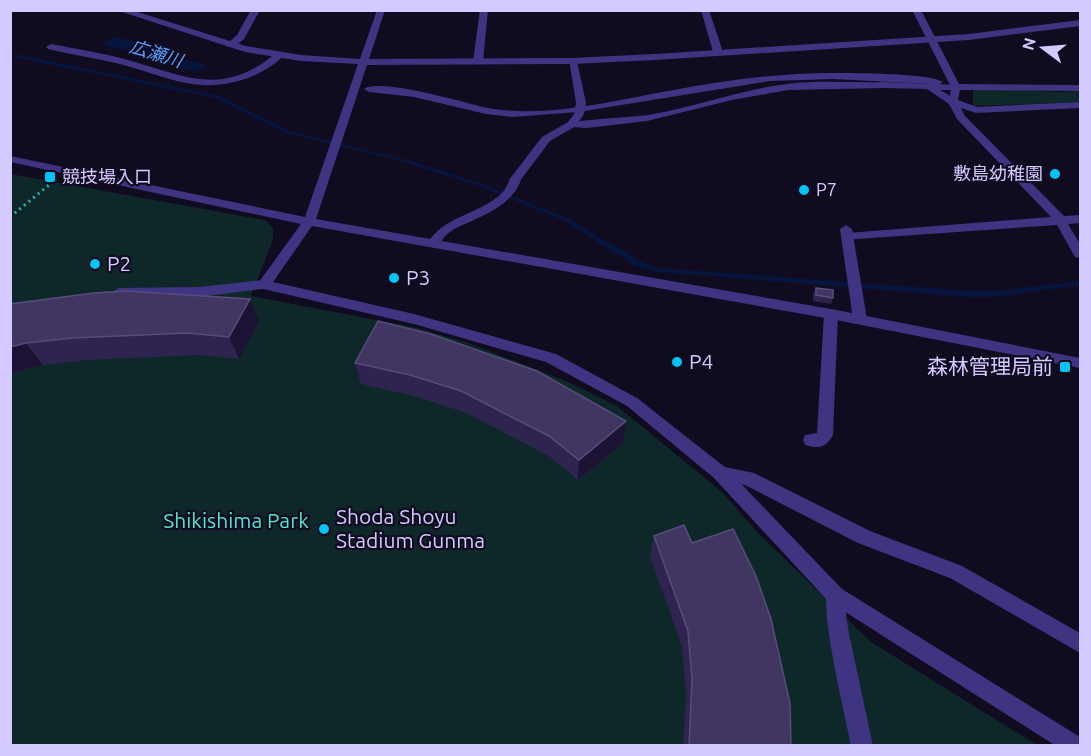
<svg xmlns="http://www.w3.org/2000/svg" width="1091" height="756" font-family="Ubuntu,'Noto Sans JP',sans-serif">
  <rect width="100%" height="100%" fill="#110b20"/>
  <g fill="#0e282a">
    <polygon points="973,88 1060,92 1080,91 1080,102 973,106"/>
    <polygon points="10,174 265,220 273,228 273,240 251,296 417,328 471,344 568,382 617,406 722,492 759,534 871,642 1037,745 11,745"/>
  </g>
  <polygon fill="#06153e" points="114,37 161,47 184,59 206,65 197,72 177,68 139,52 101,45"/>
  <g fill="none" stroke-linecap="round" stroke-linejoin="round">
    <polygon fill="#06153e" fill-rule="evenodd" points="15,54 219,96 290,131 408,160 483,184 569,219 640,261 658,268 969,291 994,291 1080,281 1080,285 994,297 969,297 657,272 634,265 565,221 479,186 404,162 286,133 215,98 13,57 12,56"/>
    <polyline stroke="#27b0b6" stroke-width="3" stroke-dasharray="2 4" stroke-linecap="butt" points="10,217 49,185"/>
    <g fill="#3e3481" fill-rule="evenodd">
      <path d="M51 44C77 49 103 53 128 60 185 76 223 98 276 53L284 55C274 66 259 74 245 79 196 95 166 76 120 64 96 58 72 55 48 49L46 47Z"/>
      <path d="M883 82 960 85 961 87 956 90H940L957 100 965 116 1064 216 1080 215V223L1068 224 1080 244V258L1075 257 1057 225 843 240 841 237 847 233 1051 217 957 119 949 104 927 89 883 88 788 90 732 100 647 121 587 128 572 127 567 124C572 120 634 117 648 115 695 107 739 90 787 84 818 80 851 83 883 82Z"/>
      <path d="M515 177 521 180C511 208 478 217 454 229L446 235 437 247H429L427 244C443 216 478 215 501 194 506 189 508 183 511 178Z"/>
      <polygon points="264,280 269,282 271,285 269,288 199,297 118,298 111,293 118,288 199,287"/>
      <path d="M831 309 838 314 833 435C826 448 818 449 805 445L803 440 805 435 817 433 824 314Z"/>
      <polygon points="720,466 754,473 870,531 962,566 1080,633 1080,653 950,578 858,543 745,485 714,478 712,473 714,468"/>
      <path d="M835 586 842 589 849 634 873 746H851C846 717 819 610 828 589Z"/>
    </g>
    <path fill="#3e3481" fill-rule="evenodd" d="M833 73C853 73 930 73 943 82L935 87 930 84 833 79 770 81 578 112 513 117 486 114 414 97 369 92 364 89C379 78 459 101 479 106 539 121 615 100 674 90 727 80 779 73 833 73Z"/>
    <g fill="#3e3481" fill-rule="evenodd">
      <polygon points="251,10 260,10 244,39 234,47 228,47 226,45 237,35"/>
      <polygon points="480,10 488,10 483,61 478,64 473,61"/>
      <polygon points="701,10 709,10 723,52 721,54 713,52"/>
      <polygon points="912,10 921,10 959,84 1080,85 1080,91 960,90 958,100 977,107 1080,102 1080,108 976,113 949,104 951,87"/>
      <polygon points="569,59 577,61 586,103 584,114 576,126 550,141 519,182 511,182 509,180 542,137 568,122 574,114 576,103"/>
      <polygon points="846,225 852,229 867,319 860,324 853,319 840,229"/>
    </g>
    <polygon fill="#3e3481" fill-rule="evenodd" points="116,10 131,10 246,46 301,55 360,59 377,10 385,10 369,59 572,58 655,54 969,34 1080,20 1080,26 969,40 655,60 572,64 367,65 316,219 831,309 1080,358 1080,368 831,319 312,226 273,282 414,314 556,354 637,398 726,468 842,589 1080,737 1080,746 1056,746 828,601 714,478 627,406 546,362 414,324 259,288 257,285 259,282 301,224 10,162 10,156 305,217 358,64 301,61 245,52"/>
  </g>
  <g fill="#2f234f">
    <polygon points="836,10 853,10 853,12 837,12"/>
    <polygon points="816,288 833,298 831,304 813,301 813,294"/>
    <polygon points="10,304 259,321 239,359 200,355 87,360 43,365 10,373"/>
    <polygon points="355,363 626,421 623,443 578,480 549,456 464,412 414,396 361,384"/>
    <polygon points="654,536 791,746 683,746 686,695 682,647 650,556"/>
  </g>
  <g fill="#1c1234">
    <polygon points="250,299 259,321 239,359 229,337"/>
    <polygon points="26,343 43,365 10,373 10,347"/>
    <polygon points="626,421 623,443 578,480 579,460"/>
  </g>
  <g fill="#413562" stroke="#584c7b" stroke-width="1.5">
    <polygon points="816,288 833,290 833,298 816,295"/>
    <polygon points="126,291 250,299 229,337 188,333 72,338 26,343 10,347 10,304 94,293"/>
    <polygon points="378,321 431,334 537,371 626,421 579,460 549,436 461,391 410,375 355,363"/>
    <polygon points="684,525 692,543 733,529 756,576 771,619 790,703 791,746 689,746 692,679 688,631 654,536"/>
  </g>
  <g fill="#00c4f5" stroke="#110b20" stroke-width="2">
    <circle cx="1055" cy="174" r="6"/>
    <rect x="44" y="171" width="12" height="12" rx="3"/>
    <circle cx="804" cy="190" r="6"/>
    <circle cx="95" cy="264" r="6"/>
    <circle cx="394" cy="278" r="6"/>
    <circle cx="677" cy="362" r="6"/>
    <rect x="1059" y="361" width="12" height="12" rx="3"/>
    <circle cx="324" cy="529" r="6"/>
  </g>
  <g text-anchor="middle" stroke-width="4.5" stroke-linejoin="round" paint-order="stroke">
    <g font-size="18" font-style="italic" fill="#58a1ff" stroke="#110b20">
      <text transform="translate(156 54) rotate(17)" y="6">広瀬川</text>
    </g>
    <g font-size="18" fill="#d5caff" stroke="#110b20" text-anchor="start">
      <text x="1043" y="180" text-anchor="end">敷島幼稚園</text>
      <text x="62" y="183">競技場入口</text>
      <text x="816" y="196">P7</text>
    </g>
    <g font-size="21" fill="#d5caff" stroke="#110b20" text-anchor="start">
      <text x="107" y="271">P2</text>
      <text x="406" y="285">P3</text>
      <text x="689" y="369">P4</text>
      <text x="1053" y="374" text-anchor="end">森林管理局前</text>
      <text x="336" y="524">Shoda Shoyu<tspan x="336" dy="24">Stadium Gunma</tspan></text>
    </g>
    <g font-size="21" fill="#50e5ce" stroke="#110b20">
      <text x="236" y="528">Shikishima Park</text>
    </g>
  </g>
  <rect width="1091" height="756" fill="none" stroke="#d5caff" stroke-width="24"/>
  <g transform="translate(1043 48) rotate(286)" stroke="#110b20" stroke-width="4.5" paint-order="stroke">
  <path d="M0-4.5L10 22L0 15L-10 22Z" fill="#d5caff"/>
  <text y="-9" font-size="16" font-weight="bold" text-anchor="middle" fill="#d5caff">N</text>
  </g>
</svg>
